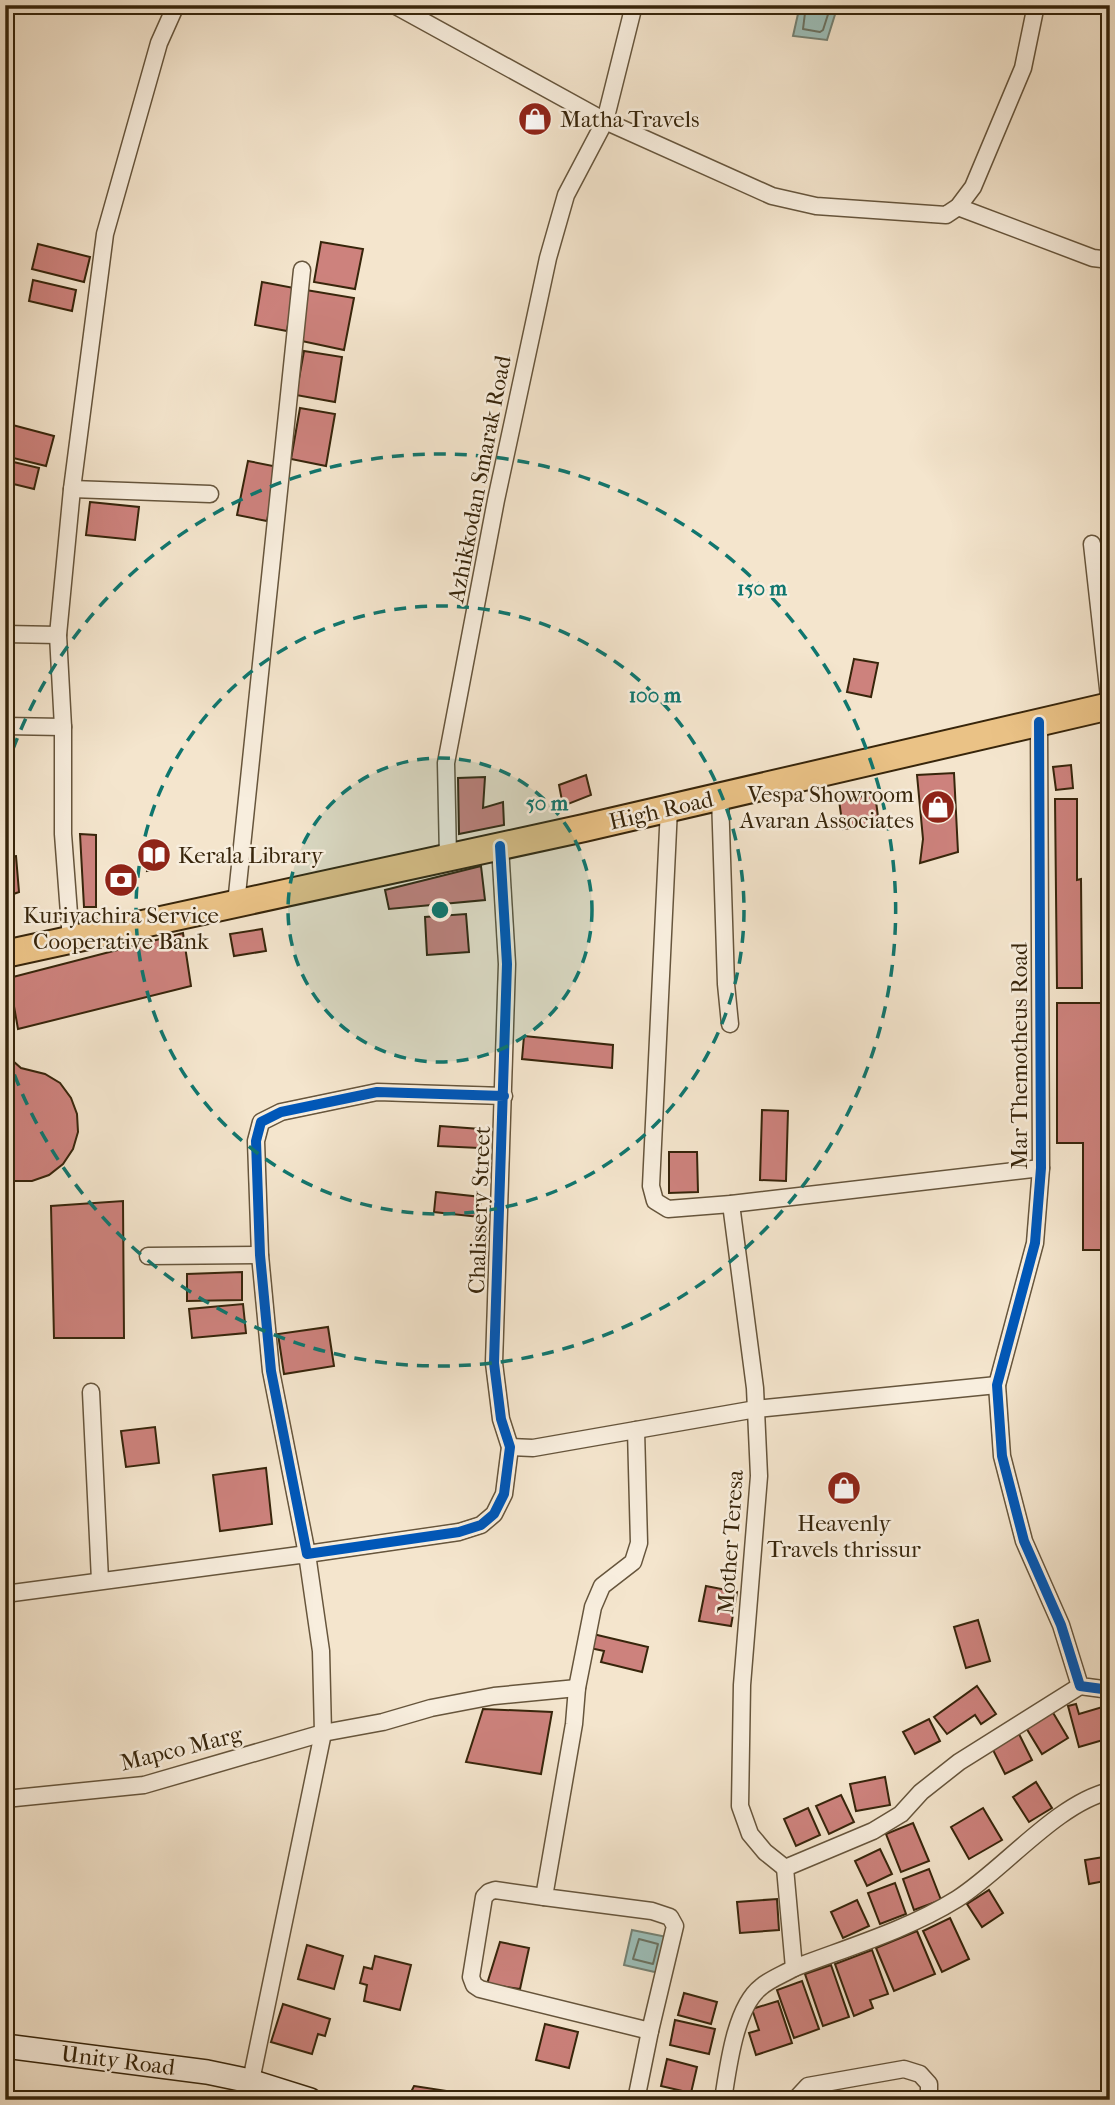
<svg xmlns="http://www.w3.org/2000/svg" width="1115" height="2105" font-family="'IM FELL French Canon',serif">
  <rect width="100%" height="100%" fill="#f4e5cd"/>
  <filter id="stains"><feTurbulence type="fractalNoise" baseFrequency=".00286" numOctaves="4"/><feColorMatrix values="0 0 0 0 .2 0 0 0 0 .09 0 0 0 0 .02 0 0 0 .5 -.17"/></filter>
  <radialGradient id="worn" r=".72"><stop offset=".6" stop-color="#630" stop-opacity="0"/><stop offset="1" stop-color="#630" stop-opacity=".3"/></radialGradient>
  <g fill="#9cbfba" stroke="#748174" stroke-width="2">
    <polygon points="800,5 838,5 827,40 793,36"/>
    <polygon points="632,1930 667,1937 659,1973 624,1965"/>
  </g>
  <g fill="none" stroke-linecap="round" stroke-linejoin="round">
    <g stroke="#6a7262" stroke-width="2">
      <polyline points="806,5 803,29 820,32 823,30 831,5"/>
      <polygon points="639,1939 658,1944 653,1964 633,1959"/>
    </g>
  </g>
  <g fill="#cd827d" stroke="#37250b" stroke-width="2">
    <polygon points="528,108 546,113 541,126 525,124"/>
    <polygon points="321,242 363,249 355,289 314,282"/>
    <polygon points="38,244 90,257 84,282 32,269"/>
    <polygon points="33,280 76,290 72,311 29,301"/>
    <polygon points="262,282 294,288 287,331 255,325"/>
    <polygon points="306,290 354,298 344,350 297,340"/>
    <polygon points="304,351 342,357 335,402 296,395"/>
    <polygon points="300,408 335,414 326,466 291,459"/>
    <polygon points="5,423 54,436 46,466 5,456"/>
    <polygon points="5,460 39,468 34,489 5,482"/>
    <polygon points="248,461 278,467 267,521 237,515"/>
    <polygon points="90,502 139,507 135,540 86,535"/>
    <polygon points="854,659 878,663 871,697 847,692"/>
    <polygon points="1071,765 1073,788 1056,790 1053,767"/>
    <polygon points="954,773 958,852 920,863 923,839 917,775"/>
    <polygon points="586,775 591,795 563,806 559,785"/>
    <polygon points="485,777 483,808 503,802 504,825 459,834 458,778"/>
    <polygon points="875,794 879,824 843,829 839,800"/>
    <polygon points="1055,799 1077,799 1077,880 1081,879 1082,988 1057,988"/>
    <polygon points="80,834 96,835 96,907 84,907"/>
    <polygon points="150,841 160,841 158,868 147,871"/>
    <rect x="1102" y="850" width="8" height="108"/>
    <polygon points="16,856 19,892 8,896 5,857"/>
    <polygon points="481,866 485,900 389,909 385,890"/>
    <polygon points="466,914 469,952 427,955 425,917"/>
    <polygon points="262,929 266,951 234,956 230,934"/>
    <polygon points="183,933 191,986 18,1029 9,978"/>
    <polygon points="1057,1003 1110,1003 1110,1250 1083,1250 1083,1143 1057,1143"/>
    <polygon points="524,1036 613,1045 612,1068 522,1059"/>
    <polygon points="5,1054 21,1068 45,1074 60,1083 71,1098 77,1114 78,1132 73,1149 63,1164 49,1175 32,1181 14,1181 5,1178"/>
    <polygon points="762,1110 788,1111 786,1181 760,1180"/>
    <polygon points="440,1126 480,1129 479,1148 438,1146"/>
    <polygon points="669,1152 697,1152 698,1192 669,1193"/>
    <polygon points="436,1192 481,1197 479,1217 434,1212"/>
    <polygon points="123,1201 124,1338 54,1338 51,1206"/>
    <polygon points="242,1272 242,1300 187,1301 187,1274"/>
    <polygon points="243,1304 246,1333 192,1338 189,1309"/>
    <polygon points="328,1327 334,1366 284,1374 278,1334"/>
    <polygon points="155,1427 159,1463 126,1467 121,1431"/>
    <polygon points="266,1468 272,1524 220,1531 213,1475"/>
    <polygon points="706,1586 737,1592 731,1626 699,1621"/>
    <polygon points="978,1620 990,1661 966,1668 954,1627"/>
    <polygon points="593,1634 648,1647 642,1672 601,1662 604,1651 590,1648"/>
    <polygon points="5,1648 9,1703 5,1703"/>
    <polygon points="977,1686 996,1714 981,1724 975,1715 947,1734 934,1717"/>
    <polygon points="1076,1704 1079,1714 1109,1705 1110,1738 1079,1747 1068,1706"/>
    <polygon points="483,1709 552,1712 541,1774 466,1762"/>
    <polygon points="1052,1711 1068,1738 1042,1754 1025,1726"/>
    <polygon points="929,1719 940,1741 915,1754 903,1732"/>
    <polygon points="1019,1734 1032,1760 1005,1774 992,1748"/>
    <polygon points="885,1777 890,1805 856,1811 850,1784"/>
    <polygon points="1036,1782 1052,1808 1029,1822 1013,1797"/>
    <polygon points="841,1795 854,1822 829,1834 816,1806"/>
    <polygon points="808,1808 820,1835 796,1846 784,1819"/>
    <polygon points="983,1808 1002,1840 969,1859 951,1827"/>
    <polygon points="913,1823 929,1861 901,1872 886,1834"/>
    <polygon points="880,1849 892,1874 867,1886 855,1861"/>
    <polygon points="1110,1856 1110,1880 1089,1884 1085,1860"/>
    <polygon points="929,1869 941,1900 914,1910 903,1879"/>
    <polygon points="895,1883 906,1914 880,1924 868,1893"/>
    <polygon points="989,1890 1003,1913 982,1927 967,1904"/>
    <polygon points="777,1899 779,1930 740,1933 737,1902"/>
    <polygon points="857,1900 869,1926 843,1938 831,1912"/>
    <polygon points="950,1918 969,1959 942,1972 923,1931"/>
    <polygon points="917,1931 935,1974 894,1991 876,1948"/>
    <polygon points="500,1942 529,1948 520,1989 487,1984"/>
    <polygon points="307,1945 343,1956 334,1989 298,1979"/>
    <polygon points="872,1950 888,1994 870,2000 873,2008 854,2016 835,1964"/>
    <polygon points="375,1956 411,1965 400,2010 364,2001 367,1985 360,1983 364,1967 372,1969"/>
    <polygon points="831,1965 849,2017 823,2026 805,1974"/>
    <polygon points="802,1981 819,2029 794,2038 777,1990"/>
    <polygon points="684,1993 717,2002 711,2024 678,2015"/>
    <polygon points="778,2001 792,2043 756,2055 749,2033 759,2030 752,2009"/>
    <polygon points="283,2004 330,2019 325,2036 318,2034 312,2054 271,2042"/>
    <polygon points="675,2020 715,2029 709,2054 670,2045"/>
    <polygon points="545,2024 578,2032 569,2068 536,2060"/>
    <polygon points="667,2059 697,2067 691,2093 661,2086"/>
    <polygon points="414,2086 447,2091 445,2100 407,2100"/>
  </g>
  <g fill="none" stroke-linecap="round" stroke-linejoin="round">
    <g stroke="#66553c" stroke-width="19">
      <g id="street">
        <polyline points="394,5 605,121 772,196 816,206 946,215 958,207 973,187 1023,68 1036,5"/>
        <polyline points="958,207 1093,258 1110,260"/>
        <polyline points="72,489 210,494"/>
        <polyline points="1092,544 1110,706"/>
        <polyline points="5,634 58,635"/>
        <polyline points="1039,722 1041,1168 1035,1243 997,1385 1002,1456 1024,1541 1061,1625 1080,1686 1110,1690"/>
        <polyline points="5,726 63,727"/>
        <polyline points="720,796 726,984 730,1024"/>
        <polyline points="669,808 651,1186 655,1201 668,1209 731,1204 1041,1168"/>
        <polyline points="500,846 507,964 494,1363 501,1419 510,1447 504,1494 494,1514 481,1525 459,1532 307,1554 271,1371 260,1255 256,1141 261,1122 281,1112 377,1092 504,1096"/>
        <polyline points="448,857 446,763 496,500 548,258 566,195 605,121 634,5"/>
        <polyline points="236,904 302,270"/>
        <polyline points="71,940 63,834 63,727 58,635 72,489 105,234 159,43 176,5"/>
        <polyline points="731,1204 755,1388 759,1476 742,1685 740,1806 750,1834 765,1852 785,1868"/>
        <polyline points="148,1256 260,1255"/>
        <polyline points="91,1392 100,1580"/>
        <polyline points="636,1430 639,1543 633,1562 602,1586 593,1607 577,1688 574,1724 544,1897 652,1911 670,1917 675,1926 650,2031 636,2100"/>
        <polyline points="510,1447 533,1448 756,1409 997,1385"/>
        <polyline points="5,1594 307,1554 321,1651 323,1733 247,2100"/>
        <path d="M1080 1686 959 1762 921 1792 901 1814 873 1831 785 1868 794 1968C849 1947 907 1930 957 1899 1003 1870 1057 1803 1110 1791"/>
        <polyline points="5,1799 144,1785 323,1733 383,1722 431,1708 494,1696 577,1688"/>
        <polyline points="544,1897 495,1890 489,1892 484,1897 471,1977 474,1985 480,1989 650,2031"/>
        <path d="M723 2100C728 2068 735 2007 761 1987 770 1979 784 1974 794 1968"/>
        <polyline points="795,2100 808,2086 904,2069 920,2074 929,2084 929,2100"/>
      </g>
    </g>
    <g stroke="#37250b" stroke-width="26">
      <polyline id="secondary" points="5,2046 207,2072 250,2081 310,2100"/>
    </g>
    <g stroke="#37250b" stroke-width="30">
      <polyline id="primary" points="5,954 584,828 1110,706"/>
    </g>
    <use href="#street" stroke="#f8eede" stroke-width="16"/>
    <use href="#secondary" stroke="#f8eede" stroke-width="23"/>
    <use href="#primary" stroke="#eac286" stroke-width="26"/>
    <g stroke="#f8eede" stroke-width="15">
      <g id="cycleway">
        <polyline points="1039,722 1041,1168 1035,1243 997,1385 1002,1456 1024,1541 1061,1625 1080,1686 1110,1690"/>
        <polyline points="500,846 507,964 494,1363 501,1419 510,1447 504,1494 494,1514 481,1525 459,1532 307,1554 271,1371 260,1255 256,1141 261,1122 281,1112 377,1092 504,1096"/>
      </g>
    </g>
    <use href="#cycleway" stroke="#0057b8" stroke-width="10"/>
  </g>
  <circle cx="440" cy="910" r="152" fill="#0f766e" fill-opacity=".12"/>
  <g fill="none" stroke="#0f766e" stroke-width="3.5" stroke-dasharray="12 9">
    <circle cx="440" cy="910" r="152"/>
    <circle cx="440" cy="910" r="304"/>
    <path d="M6 769A456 456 0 1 1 6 1051"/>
  </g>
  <defs>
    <g id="shop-disc" transform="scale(1.75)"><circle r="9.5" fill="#8f2418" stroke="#f8eede"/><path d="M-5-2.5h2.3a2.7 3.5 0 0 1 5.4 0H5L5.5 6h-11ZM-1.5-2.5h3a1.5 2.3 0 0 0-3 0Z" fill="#fff"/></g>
    <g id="library-disc" transform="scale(1.75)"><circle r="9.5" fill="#8f2418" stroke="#f8eede"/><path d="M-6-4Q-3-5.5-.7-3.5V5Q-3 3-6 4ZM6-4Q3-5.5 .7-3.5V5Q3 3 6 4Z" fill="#fff"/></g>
    <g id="bank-disc" transform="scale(1.75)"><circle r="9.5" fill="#8f2418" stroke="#f8eede"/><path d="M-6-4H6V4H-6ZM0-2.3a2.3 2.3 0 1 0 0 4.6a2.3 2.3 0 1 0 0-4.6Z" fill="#fff"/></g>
  </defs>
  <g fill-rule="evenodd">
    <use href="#shop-disc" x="535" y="119"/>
    <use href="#shop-disc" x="938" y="807"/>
    <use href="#library-disc" x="154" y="855"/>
    <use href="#bank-disc" x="121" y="880"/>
    <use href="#shop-disc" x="844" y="1488"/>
  </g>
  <g text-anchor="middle" stroke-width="5" stroke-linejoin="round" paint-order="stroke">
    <g font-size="23" fill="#37250b" stroke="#f8eede" text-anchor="start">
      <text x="560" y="127">Matha Travels</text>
      <text x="914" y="802" text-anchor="end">Vespa Showroom<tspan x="914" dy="26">Avaran Associates</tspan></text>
      <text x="178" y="863">Kerala Library</text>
      <text x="121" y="923" text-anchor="middle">Kuriyachira Service<tspan x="121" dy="26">Cooperative Bank</tspan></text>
      <text x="844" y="1531" text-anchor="middle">Heavenly<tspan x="844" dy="26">Travels thrissur</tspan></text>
    </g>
    <g font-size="23" fill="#37250b" stroke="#f8eede">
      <text transform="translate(479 479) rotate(-79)" y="8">Azhikkodan Smarak Road</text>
      <text transform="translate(661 810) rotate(-13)" y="8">High Road</text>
      <text transform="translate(1019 1056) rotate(-90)" y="8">Mar Themotheus Road</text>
      <text transform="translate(479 1210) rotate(-88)" y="8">Chalissery Street</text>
      <text transform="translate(730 1542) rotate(-86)" y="8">Mother Teresa</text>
      <text transform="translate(181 1748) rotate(-14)" y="8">Mapco Marg</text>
      <text transform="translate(118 2060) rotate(7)" y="8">Unity Road</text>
    </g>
  </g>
  <circle cx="440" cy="910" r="10" fill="#0f766e" stroke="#f8eede" stroke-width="3.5"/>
  <g font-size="21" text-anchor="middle" font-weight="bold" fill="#0f766e" stroke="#f8eede" stroke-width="5" stroke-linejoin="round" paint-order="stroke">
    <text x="762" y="595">150 m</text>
    <text x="655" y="702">100 m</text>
    <text x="547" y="810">50 m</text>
  </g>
  <rect width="1115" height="2105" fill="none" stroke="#f4e5cd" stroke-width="28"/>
  <rect x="7" y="7" width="1101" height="2091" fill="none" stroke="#37250b" stroke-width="3.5"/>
  <rect x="14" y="14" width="1087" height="2077" fill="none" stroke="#37250b" stroke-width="2"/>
  <rect width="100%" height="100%" filter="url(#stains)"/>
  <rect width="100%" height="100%" fill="url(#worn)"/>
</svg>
